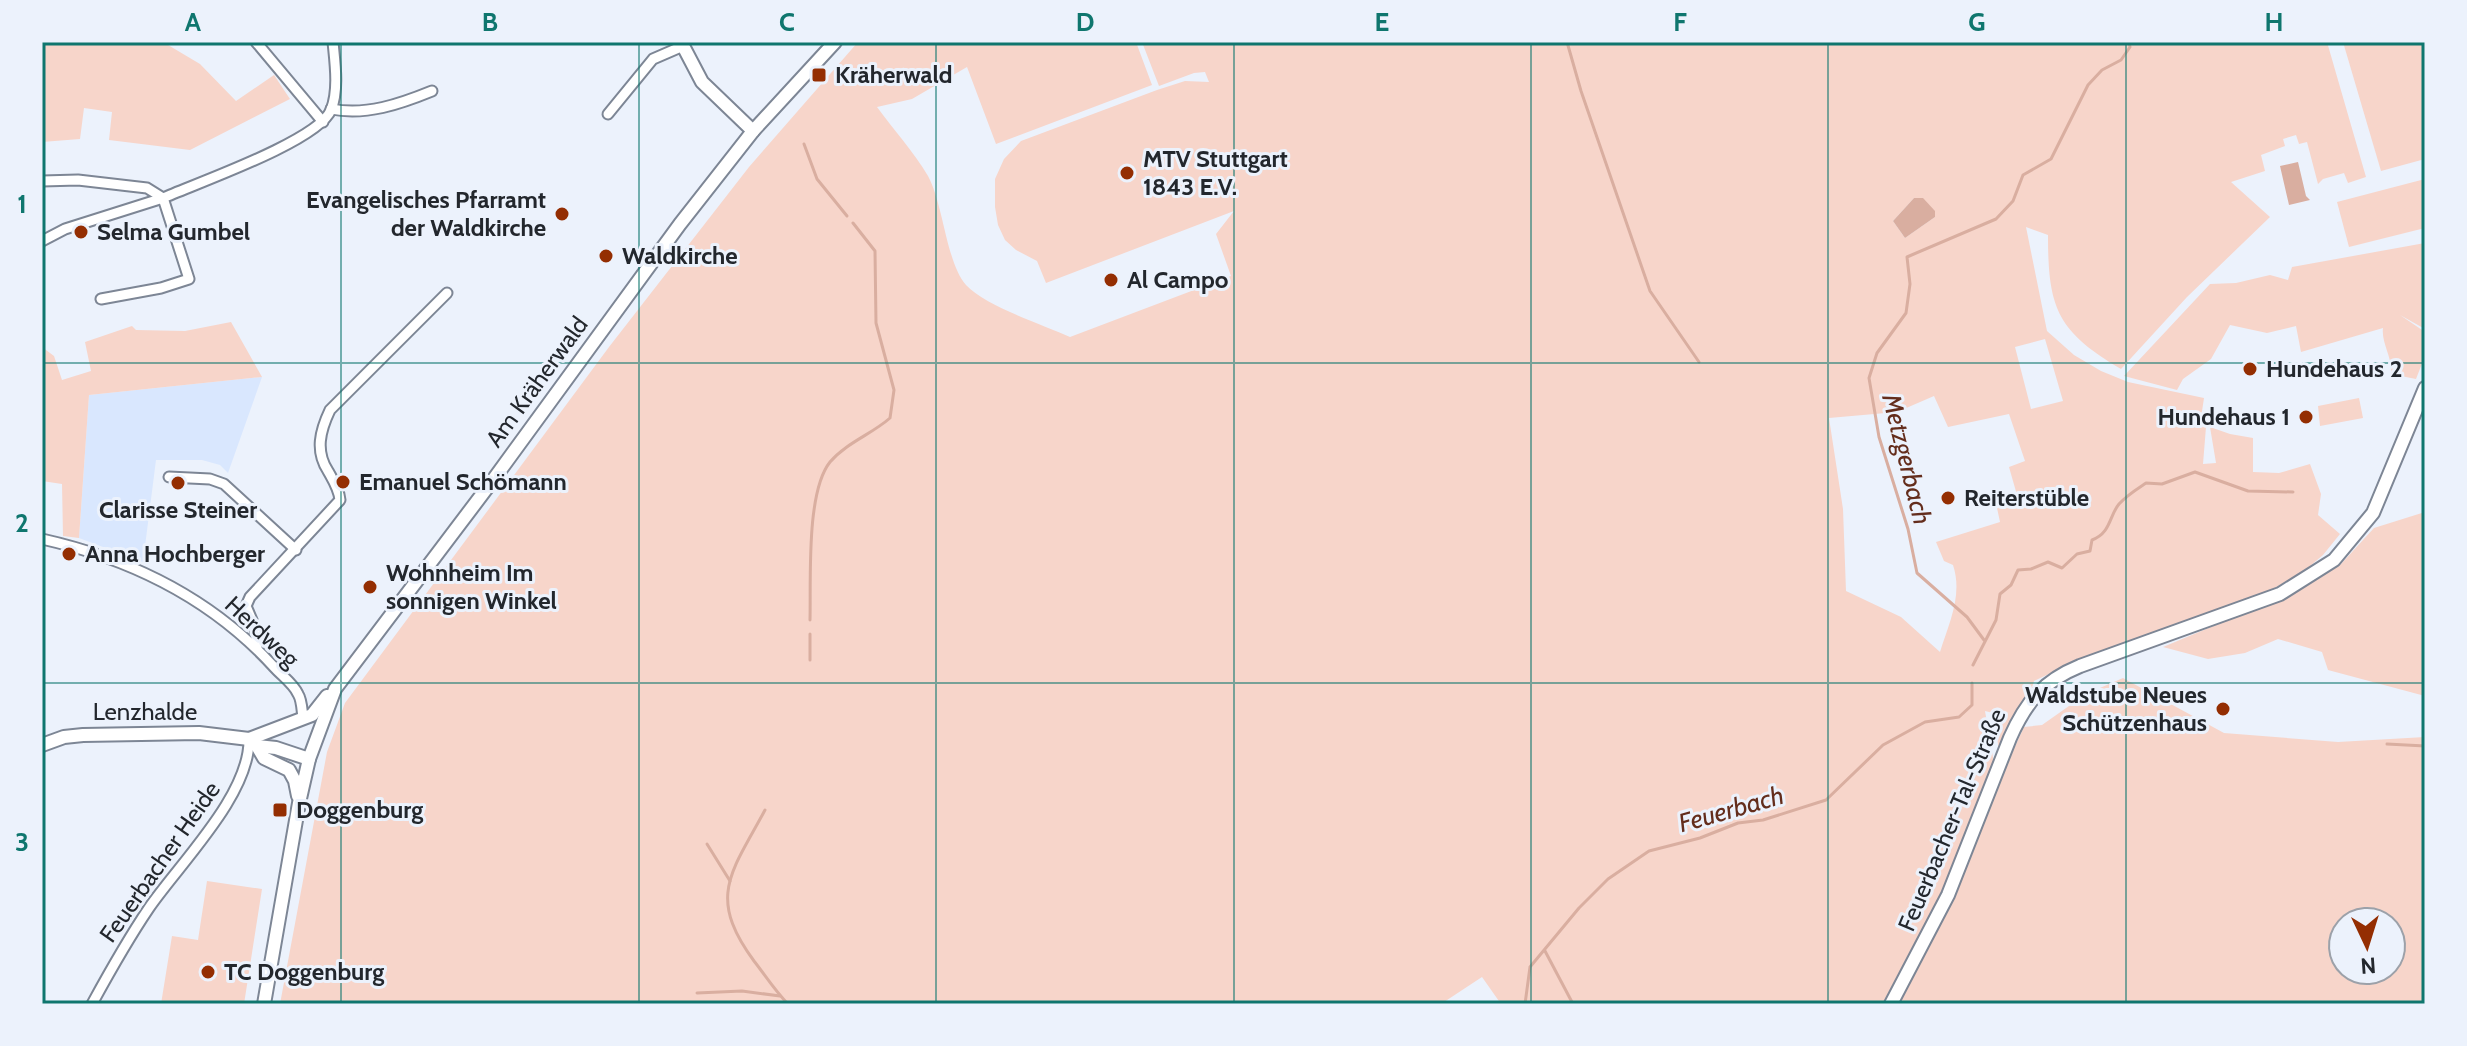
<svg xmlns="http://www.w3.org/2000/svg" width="2467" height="1046" font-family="Cabin,sans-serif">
  <rect width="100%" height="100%" fill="#ecf2fc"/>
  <polygon fill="#d9e7fe" points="262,377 228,473 220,465 202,460 156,460 143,562 79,538 89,395"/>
  <g fill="#f7d5ca" fill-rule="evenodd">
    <polygon points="42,42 163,42 200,64 236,101 274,75 290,99 190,150 109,140 112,112 84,108 80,139 42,142"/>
    <path d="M858 42H1136L1152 85 996 144 967 67 912 99 877 107C893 129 914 152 928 176 944 206 946 262 966 285 985 306 1044 325 1070 337L1231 276 1216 234 1234 211 1046 283 1037 261 1016 250 1005 240 998 225 995 207V179L1004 159 1021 141 1157 90 1185 81 1209 82 1205 72 1194 73 1159 86 1142 42H2327L2366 177 2348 183 2344 173 2323 179 2318 184 2307 142 2299 144 2296 135 2283 139 2285 146 2261 155 2265 171 2231 182 2270 217 2187 297 2121 369C2057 331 2048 308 2048 235L2026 227 2047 331 2074 355 2101 371 2128 382 2204 398 2201 418 2206 427 2203 464 2216 463 2210 427 2230 434 2253 438V472L2279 473 2310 464 2321 494 2318 515 2340 534 2323 555 2303 572 2269 591 2087 656 2034 681 2032 688 2013 716 1999 750 1993 713 1985 711 1994 763 1939 897 1898 981 1883 1004H1501L1482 977 1441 1004H280L327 752 345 703 609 347 749 167ZM1914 198 1935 217 1905 238 1893 221ZM2045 339 2063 401 2031 409 2015 347ZM1934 396 1948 427 2009 414 2025 461 2009 467 2017 495 1997 508 2000 522 1936 542 1944 561 1953 565C1963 595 1949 623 1940 652L1901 617 1846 591 1843 509 1829 418 1897 412Z"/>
    <polygon points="2343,42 2425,42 2425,159 2381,171"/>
    <polygon points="2425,179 2425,228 2349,247 2337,202"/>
    <path d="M2425 243V329L2400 315 2425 332V356L2416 379 2391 374C2393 358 2381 343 2383 328L2301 352 2296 326 2267 333 2230 325 2211 359 2183 379 2177 390 2124 376 2210 284 2236 283 2270 275 2288 280 2292 267Z"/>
    <polygon points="231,322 262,377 89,395 79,538 63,536 62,484 42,481 42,347 54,356 62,380 91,371 85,342 132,326 136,330 185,331"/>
    <polygon points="2359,398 2363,418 2320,426 2318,406"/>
    <polygon points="2425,512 2425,696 2328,670 2322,652 2278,639 2245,653 2208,659 2163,647 2283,597 2341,564 2374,528"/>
    <path d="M2123 678 2224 733 2338 742 2425 737V1004H1895L2024 727 2042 725 2086 694ZM2343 922H2391V970H2343Z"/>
    <polygon points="207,881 262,889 244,1004 161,1004 172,936 198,940"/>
  </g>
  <g fill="#d9aea0">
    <polygon points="2298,162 2306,196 2310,200 2289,205 2280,166"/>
    <polygon points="1914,198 1923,198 1935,211 1935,217 1905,238 1893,221"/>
  </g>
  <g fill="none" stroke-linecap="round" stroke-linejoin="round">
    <g stroke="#d9aea0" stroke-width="3">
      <polyline points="1567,42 1581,91 1650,291 1699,362"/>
      <polyline points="804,144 817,179 847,216"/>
      <path d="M810 620C811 580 806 492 830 462 846 443 872 434 890 418L894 390 876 323 875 251 853 223"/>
      <polyline points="1984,640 1967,617 1917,573 1908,529 1879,437 1869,378 1877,353 1906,313 1910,284 1907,257 1996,219 2013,201 2023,175 2051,159 2088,85 2102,70 2121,60 2130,47 2129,42"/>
      <polyline points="810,660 810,634"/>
      <path d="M1973 665 1996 620 2000 594 2011 585 2018 570 2031 569 2048 562 2062 568 2077 554 2090 551 2092 540C2111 533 2109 516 2119 504 2127 495 2137 489 2146 483L2162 484 2195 472 2248 491 2293 492"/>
      <polyline points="2387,744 2425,746"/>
      <path d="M765 810C732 872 706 896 754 961 765 975 775 991 788 1004"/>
      <polyline points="707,844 730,881"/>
      <polyline points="1545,951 1573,1004"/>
      <polyline points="697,993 742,991 780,996"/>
      <polyline points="1525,1004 1530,967 1579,908 1608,879 1649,851 1700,838 1738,823 1763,820 1826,800 1883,745 1925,722 1959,717 1972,705 1972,683"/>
    </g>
    <g stroke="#7d8695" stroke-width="13">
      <g id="street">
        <polyline points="256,42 323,122"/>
        <path d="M331 109C366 116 400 104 432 91"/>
        <polyline points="608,114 653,59 683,46"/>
        <path d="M42 181 78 180 147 188 163 198C197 183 318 141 331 110 339 90 335 63 333 42"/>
        <polyline points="42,241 65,229 163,198 189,279 161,288 101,299"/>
        <polyline points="169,477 210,479 224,484 296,550"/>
        <path d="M42 539C131 559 212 599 274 667 281 675 294 684 298 694 302 700 302 711 303 718"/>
        <path d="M257 648 255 627 246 606 250 597 340 500C339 489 333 480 328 471 315 451 320 431 330 410L447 293"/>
        <path d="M92 1004C110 971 128 939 149 908 180 863 250 795 249 739"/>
      </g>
    </g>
    <g stroke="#7d8695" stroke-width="16">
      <g id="secondary">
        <polyline points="681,42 702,82 753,131"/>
        <polyline points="249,739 312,715 327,696"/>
        <polyline points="42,745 64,737 83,735 199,733 249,739 257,746 264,758 289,770 295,781 298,796"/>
        <polyline points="257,746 276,748 309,759"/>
        <polyline points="264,1004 299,803 309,759 335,689 493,480 680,224 753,131 835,42"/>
        <path d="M1891 1004 1948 895 2010 738C2026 702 2043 681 2080 666L2280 594 2334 560 2373 513 2425 388"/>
      </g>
    </g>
    <use href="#street" stroke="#fff" stroke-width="9"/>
    <use href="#secondary" stroke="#fff" stroke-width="12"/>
  </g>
  <path fill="none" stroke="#0f766e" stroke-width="2" stroke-opacity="0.55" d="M341 42V1004M639 42V1004M936 42V1004M1234 42V1004M1531 42V1004M1828 42V1004M2126 42V1004M42 363H2425M42 683H2425"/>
  <g fill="#942e02" stroke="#ecf2fc" stroke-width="3">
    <rect x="811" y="67" width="16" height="16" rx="4"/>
    <circle cx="1127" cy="173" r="8"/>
    <circle cx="562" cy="214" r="8"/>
    <circle cx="81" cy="232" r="8"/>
    <circle cx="606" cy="256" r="8"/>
    <circle cx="1111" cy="280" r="8"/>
    <circle cx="2250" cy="369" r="8"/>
    <circle cx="2306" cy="417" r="8"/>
    <circle cx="343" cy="482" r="8"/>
    <circle cx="178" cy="483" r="8"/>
    <circle cx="1948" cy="498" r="8"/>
    <circle cx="69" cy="554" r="8"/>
    <circle cx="370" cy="587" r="8"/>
    <circle cx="2223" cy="709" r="8"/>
    <rect x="272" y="802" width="16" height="16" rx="4"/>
    <circle cx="208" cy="972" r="8"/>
  </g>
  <g text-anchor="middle" stroke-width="6" stroke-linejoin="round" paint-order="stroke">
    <g font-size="24" font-weight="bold" fill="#23272d" stroke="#ecf2fc" text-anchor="start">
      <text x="835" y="83">Kräherwald</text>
      <text x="1143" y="167">MTV Stuttgart<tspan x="1143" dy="28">1843 E.V.</tspan></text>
      <text x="546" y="208" text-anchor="end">Evangelisches Pfarramt<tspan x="546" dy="28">der Waldkirche</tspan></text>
      <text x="97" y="240">Selma Gumbel</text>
      <text x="622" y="264">Waldkirche</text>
      <text x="1127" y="288">Al Campo</text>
      <text x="2266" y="377">Hundehaus 2</text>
      <text x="2290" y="425" text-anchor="end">Hundehaus 1</text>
      <text x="359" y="490">Emanuel Schömann</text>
      <text x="1964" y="506">Reiterstüble</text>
      <text x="178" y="518" text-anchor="middle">Clarisse Steiner</text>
      <text x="85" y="562">Anna Hochberger</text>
      <text x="386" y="581">Wohnheim Im<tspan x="386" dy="28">sonnigen Winkel</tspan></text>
      <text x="2207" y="703" text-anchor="end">Waldstube Neues<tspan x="2207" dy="28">Schützenhaus</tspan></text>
      <text x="296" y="818">Doggenburg</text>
      <text x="224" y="980">TC Doggenburg</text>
    </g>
    <g font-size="24" fill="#23272d" stroke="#ecf2fc">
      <text transform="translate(537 382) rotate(-54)" y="8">Am Kräherwald</text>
      <text transform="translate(262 632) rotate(43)" y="8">Herdweg</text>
      <text x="145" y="720">Lenzhalde</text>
      <text transform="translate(1952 820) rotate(-67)" y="8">Feuerbacher-Tal-Straße</text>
      <text transform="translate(160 862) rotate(-55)" y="8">Feuerbacher Heide</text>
    </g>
    <g font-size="26" font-style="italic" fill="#642d1c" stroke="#ecf2fc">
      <text transform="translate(1907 459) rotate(76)" y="9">Metzgerbach</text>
      <text transform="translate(1731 809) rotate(-16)" y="9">Feuerbach</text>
    </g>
  </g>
  <rect width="2467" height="1046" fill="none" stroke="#ecf2fc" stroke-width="88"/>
  <g transform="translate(2367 946) rotate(176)"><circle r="38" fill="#ecf2fc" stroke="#9ca1a9" stroke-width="2"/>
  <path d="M0-6L14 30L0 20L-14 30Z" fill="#942e02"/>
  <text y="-12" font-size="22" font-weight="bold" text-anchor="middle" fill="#23272d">N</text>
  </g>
  <rect x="44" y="44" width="2379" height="958" fill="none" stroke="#0f766e" stroke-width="3"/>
  <g font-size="26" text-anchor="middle" font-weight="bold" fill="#0f766e">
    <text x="193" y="31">A</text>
    <text x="490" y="31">B</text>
    <text x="787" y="31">C</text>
    <text x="1085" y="31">D</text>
    <text x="1382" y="31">E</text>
    <text x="1680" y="31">F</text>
    <text x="1977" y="31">G</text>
    <text x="2274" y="31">H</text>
    <text x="22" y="213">1</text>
    <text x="22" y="532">2</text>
    <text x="22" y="851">3</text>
  </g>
</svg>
